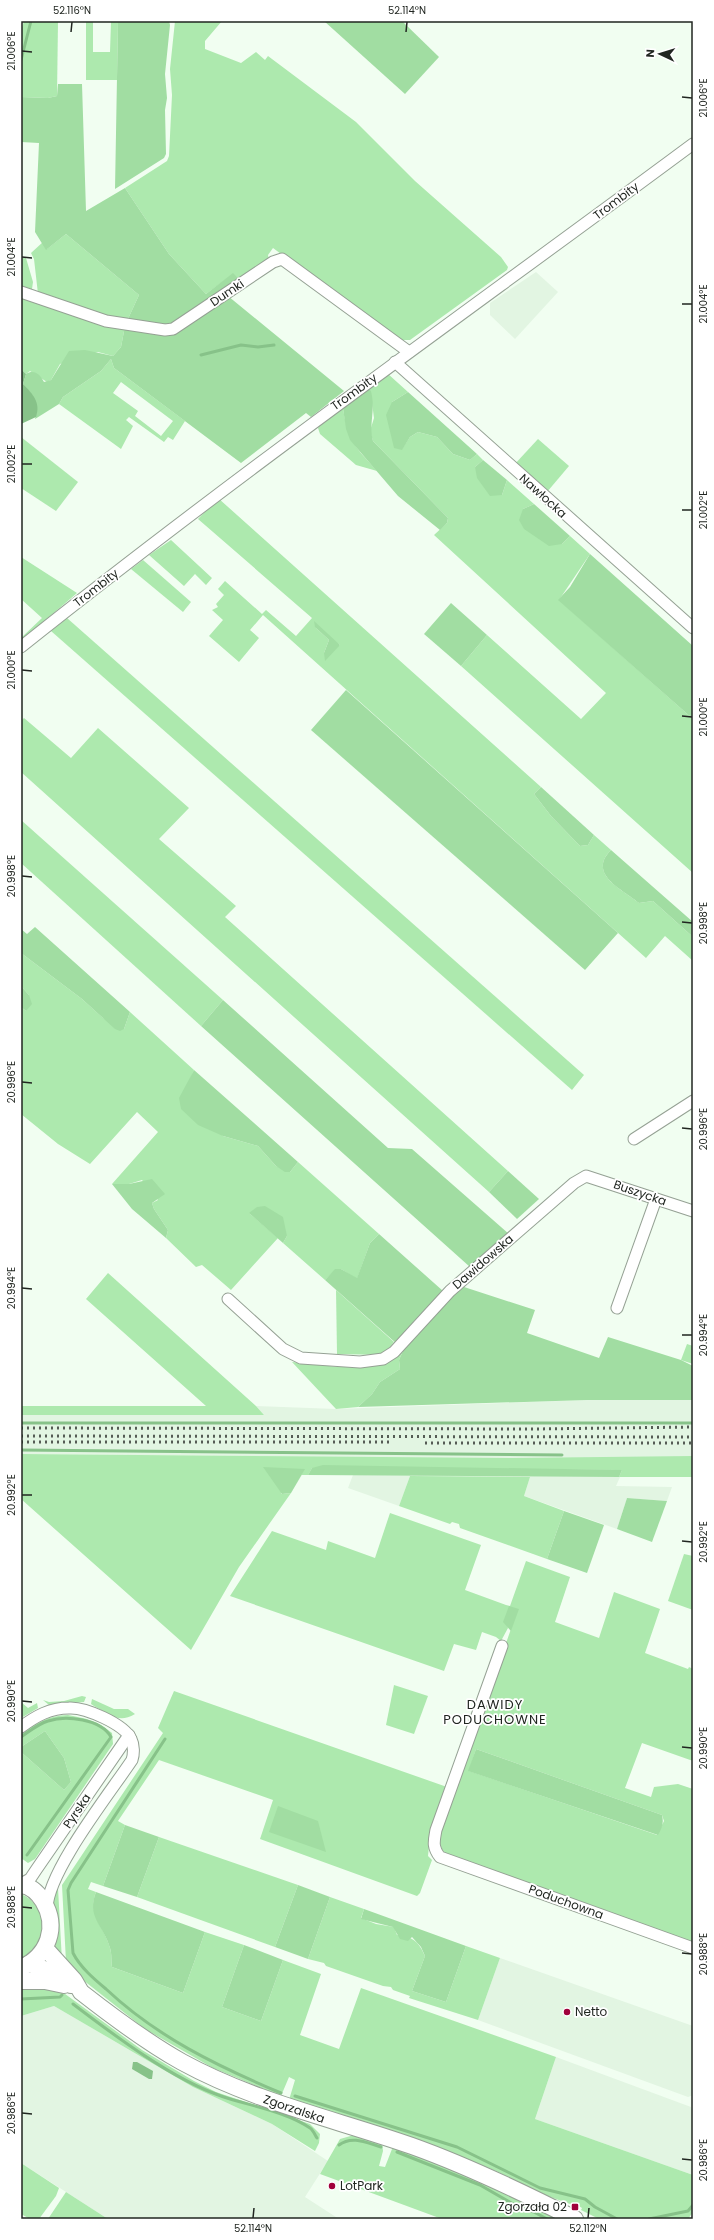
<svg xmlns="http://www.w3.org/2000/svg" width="714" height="2240" font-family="Poppins,sans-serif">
  <rect width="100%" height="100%" fill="#f1fef1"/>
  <g fill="#e2f5e2">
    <polygon points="536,272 558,292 515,339 490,315 490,303"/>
    <polygon points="587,1400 693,1400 693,1477 620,1477 616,1486 672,1487 667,1501 627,1498 617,1529 524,1496 530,1477 410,1476 399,1506 348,1488 353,1475 302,1475 291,1493 264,1456 21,1454 21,1415 264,1415 256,1406 336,1409"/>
    <polygon points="500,1958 693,2026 693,2095 688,2097 478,2020"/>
    <polygon points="54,2006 193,2087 272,2124 328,2161 305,2197 339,2219 108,2219 21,2163 21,2016"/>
    <polygon points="556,2057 691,2107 693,2114 693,2175 535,2119"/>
  </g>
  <g fill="#ade9ae" fill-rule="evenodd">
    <polygon points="24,21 58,21 57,96 48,98 21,97 21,31"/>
    <polygon points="86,21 93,21 93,52 110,52 111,21 118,21 117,80 86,80"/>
    <polygon points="175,21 222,21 205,41 205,49 241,63 256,52 265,60 268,56 356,122 415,181 501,257 508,267 507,270 410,340 397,340 273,248 268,255 269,260 240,280 233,274 206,294 169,254 125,188 167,161 169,156 172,95 170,69"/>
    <polygon points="66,234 139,295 127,321 104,318 38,294 34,259 31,253 43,242 47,249"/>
    <polygon points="21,258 26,258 33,282 32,289 21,288"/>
    <polygon points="21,295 125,326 121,347 113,356 98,352 60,364 51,380 47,382 30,371 26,374 21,369"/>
    <path d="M111 359 114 368 185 421 173 440 168 437 164 442 129 417 126 420 133 426 121 449 59 404 63 397 101 371ZM121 382 173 421 161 436 135 416 138 411 113 393Z"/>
    <polygon points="387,373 408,392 392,402 402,449 410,437 418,432 437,437 453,454 470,460 477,454 483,460 475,467 502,495 507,480 534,504 523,509 562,544 570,536 590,554 559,600 693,719 693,873 461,666 487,635 581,719 606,693 434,535 447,523 448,518 373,441 370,431 374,418 370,388"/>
    <path d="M343 408C348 442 355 446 377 471L356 465 320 434 318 428 322 422Z"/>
    <polygon points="21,437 78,482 56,511 21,488"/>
    <polygon points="538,439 569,466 547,492 514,465"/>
    <path d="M218 498 541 787 534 794 551 816 580 846 588 845 594 835 611 850C587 874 622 889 639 903L653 901 693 937V961L665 936 646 958 263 615 250 630 259 638 239 662 209 636 223 620 212 610 218 607 216 604 224 595 218 589 225 581 262 614 266 610 296 636 312 618 198 519ZM315 627 340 645 324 653 329 640Z"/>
    <polygon points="171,540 212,578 206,585 195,574 184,586 149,555"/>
    <polygon points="21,557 77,593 21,641 21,638 42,618 21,599"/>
    <polygon points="143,560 191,602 183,612 131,569"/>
    <polygon points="67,618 584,1075 572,1090 51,631"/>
    <polygon points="24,718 71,758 98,728 189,808 159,839 236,906 225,917 508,1171 489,1192 21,772 21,721"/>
    <polygon points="21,820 223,1000 201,1026 21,863"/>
    <polygon points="21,953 82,999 103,1018 124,1029 130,1012 194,1070 188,1083 223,1136 258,1146 276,1166 290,1172 298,1162 379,1234 370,1243 357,1279 341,1269 336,1269 325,1280 283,1243 287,1236 249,1213 278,1238 231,1290 202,1265 196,1267 166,1238 168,1230 154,1209 152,1203 158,1200 142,1180 129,1184 112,1184 158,1132 137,1112 90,1164 58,1144 21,1114 21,1007 26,1011 29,995 21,986"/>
    <polygon points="108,1273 256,1406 264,1415 21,1415 21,1406 206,1406 86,1299"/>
    <polygon points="336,1290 394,1342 384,1355 337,1354"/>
    <polygon points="687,1344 693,1346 693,1364 681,1360"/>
    <path d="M403 1351 399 1360 400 1369 380 1382 372 1394 358 1407 336 1409 292 1362C323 1365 358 1372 387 1362 393 1360 398 1355 403 1351Z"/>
    <polygon points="21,1454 513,1458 693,1456 693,1477 619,1477 622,1470 312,1468 308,1475 301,1475 304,1469 281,1494 291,1493 239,1567 191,1650 21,1499"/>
    <polygon points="410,1476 530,1477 524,1496 564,1511 547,1559 460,1528 459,1524 452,1522 450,1524 399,1506"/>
    <path d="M390 1513 481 1545 465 1590 506 1605 510 1606 526 1561 570 1577 555 1622 599 1638 614 1592 660 1609 645 1653 688 1669 689 1667 693 1669V1761L642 1743 625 1788 651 1797 654 1787 678 1784 693 1789V1946L448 1856C440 1849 439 1843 440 1832L518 1609 507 1624 508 1628 501 1641 496 1637 482 1632 476 1650 454 1644 444 1671 230 1596 272 1531 326 1550 328 1541 375 1558ZM476 1749 662 1815 664 1821 657 1835 469 1771Z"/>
    <polygon points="684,1554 693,1556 693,1610 668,1601"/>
    <polygon points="394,1685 428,1696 414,1734 386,1725"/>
    <path d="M174 1691 447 1787 429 1846 428 1856 432 1860 420 1893 417 1896 260 1839 273 1800 159 1760 118 1821 125 1825 103 1886 91 1882 88 1889 96 1892C87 1915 105 1928 110 1948 112 1954 111 1961 112 1967L183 1993 205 1932 244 1945 222 2007 261 2021 283 1960 321 1974 300 2035 339 2049 361 1988 556 2057 535 2119 693 2175V2212L688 2219H599L581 2210 582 2208 574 2203 573 2205 539 2193 496 2171 422 2141 289 2100 295 2080 289 2077 281 2096 213 2068 145 2029 83 1980 66 1962 62 1885 163 1733 158 1728Z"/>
    <polygon points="82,1696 86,1697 84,1702 49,1705 43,1700 49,1702 64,1701"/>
    <path d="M92 1699 114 1709H128L135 1714C118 1724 110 1714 94 1706L91 1704Z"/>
    <polygon points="21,1702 28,1708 37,1703 38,1708 21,1718"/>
    <path d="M68 1715C85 1718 98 1721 112 1733L113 1744 35 1859 28 1863 21 1858V1752L64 1790 71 1782 64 1758 45 1731 21 1747V1734C37 1722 48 1716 68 1715Z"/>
    <polygon points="159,1837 298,1885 275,1947 137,1897"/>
    <polygon points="56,1887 58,1888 62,1961 55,1947 57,1934 53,1902"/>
    <path d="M21 1894C50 1906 50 1947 21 1959Z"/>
    <path d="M330 1897 364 1909 361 1918 376 1924 394 1927 397 1935C412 1937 418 1940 425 1956L412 1991 446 2002 466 1946 500 1958 478 2020 409 1998 410 1996 393 1990 391 1987 383 1986 326 1966 324 1963 308 1959Z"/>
    <polygon points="26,1985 61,1991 142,2050 194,2081 216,2092 310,2124 320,2134 319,2143 315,2151 272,2124 193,2087 54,2006 21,2016 21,1986"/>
    <polygon points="354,2135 382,2143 383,2151 379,2166 385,2167 392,2149 394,2148 456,2169 558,2219 442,2219 320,2174 340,2139"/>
    <polygon points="21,2163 59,2188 56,2196 39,2219 30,2219 21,2214"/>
    <polygon points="66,2192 108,2219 48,2219"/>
  </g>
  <g fill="#a1dda2">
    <polygon points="118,21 169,21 170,25 165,74 167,98 165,110 166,154 164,158 115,189"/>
    <polygon points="324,21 402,21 439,57 405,94"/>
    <polygon points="58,84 82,84 86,211 125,188 169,254 206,294 233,273 240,280 176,322 165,326 127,321 139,295 66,234 46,250 35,232 39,143 21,142 21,97 48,98 57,96"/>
    <path d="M228 296 344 391 311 417 306 413 241 463 114 368 111 359 101 371 63 397 59 404 35 419C40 404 33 395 23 384L26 374C34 369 40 374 44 382L51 380 69 351 85 350 113 356 121 347 125 326 162 333Z"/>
    <path d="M370 388C377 408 368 423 373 441L448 518 447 523 440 530 398 496 350 440 346 429 343 408Z"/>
    <polygon points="408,392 477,454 470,460 453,454 437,437 418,432 410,437 402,450 394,448 386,415 392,402"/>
    <polygon points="483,460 507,480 502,495 490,496 477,478 475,467"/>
    <polygon points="534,504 570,536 562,544 549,546 524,529 519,520 523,509"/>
    <polygon points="590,554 693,646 693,719 558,600 570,587"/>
    <polygon points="451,603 487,635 461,666 424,634"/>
    <polygon points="314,621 340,645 325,661 324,653 329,640 315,627"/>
    <polygon points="346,690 618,933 585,970 311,730"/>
    <polygon points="541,787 594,835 588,845 580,846 551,816 534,794"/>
    <path d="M611 850 693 922V937L653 901 639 903C622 889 587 874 611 850Z"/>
    <polygon points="35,927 130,1012 124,1029 120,1031 115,1029 82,999 21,953 21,929 27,934"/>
    <polygon points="21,986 29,995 32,1004 26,1011 21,1007"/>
    <polygon points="223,1000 388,1148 412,1149 509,1234 470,1267 201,1026"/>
    <polygon points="194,1070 298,1162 290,1172 285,1172 276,1166 258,1146 223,1136 198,1125 181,1109 179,1098"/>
    <polygon points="508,1171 539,1199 517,1219 489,1192"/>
    <polygon points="152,1179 165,1194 152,1203 154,1209 168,1230 166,1238 132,1209 112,1184 129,1184"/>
    <polygon points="265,1206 283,1217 287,1236 283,1243 249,1213 257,1207"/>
    <polygon points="379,1234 443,1291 414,1321 397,1344 325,1280 335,1269 341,1269 357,1278 370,1243"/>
    <polygon points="461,1286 535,1310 527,1333 599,1358 608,1337 681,1360 693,1366 693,1400 587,1400 358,1407 372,1394 380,1382 400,1369 399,1360 403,1351"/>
    <polygon points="323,1465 622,1470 619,1477 308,1475 312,1468"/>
    <polygon points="263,1467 305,1469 291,1493 282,1494"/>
    <polygon points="627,1498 667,1501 652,1542 617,1529"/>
    <polygon points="564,1511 604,1525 587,1573 547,1559"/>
    <polygon points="509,1606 519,1609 511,1631 503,1622"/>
    <polygon points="45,1731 64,1758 71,1782 64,1790 21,1752 21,1747"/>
    <path d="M476 1749 662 1815C664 1823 662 1828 658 1835L468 1771Z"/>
    <polygon points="278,1806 318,1821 326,1852 269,1832"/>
    <polygon points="125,1825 159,1837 137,1897 103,1886"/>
    <polygon points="298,1885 330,1897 308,1959 275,1947"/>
    <path d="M96 1892 205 1932 183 1993 112 1967C111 1961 112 1954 110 1948 104 1926 86 1917 96 1892Z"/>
    <polygon points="364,1909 466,1946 446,2002 412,1991 425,1956 421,1947 412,1937 408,1941 400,1939 393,1927 361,1919"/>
    <polygon points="244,1945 283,1960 261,2021 222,2007"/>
  </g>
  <g fill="#87c289">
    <path d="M21 369 26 374 23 384C33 394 41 403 36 417L21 424Z"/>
    <polygon points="133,2062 137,2062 153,2071 152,2079 149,2079 132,2069"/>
  </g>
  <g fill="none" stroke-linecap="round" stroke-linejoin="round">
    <g stroke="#87c289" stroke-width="3">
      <polyline points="21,60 31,21"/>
      <polyline points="201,355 241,345 258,347 274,345"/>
      <polyline points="21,1423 693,1423"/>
      <polyline points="21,1450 562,1455"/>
      <path d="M21 1737C30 1731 38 1724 48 1721 66 1715 101 1719 111 1737L27 1855"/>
      <path d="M165 1739 71 1883 68 1890 73 1953C80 1967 94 1979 106 1989 157 2037 217 2066 281 2093"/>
      <polyline points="21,1999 60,1997 62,1995"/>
      <path d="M73 2004C115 2036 172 2079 221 2096 250 2106 285 2111 310 2128 313 2130 315 2135 317 2138"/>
      <polyline points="295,2096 457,2147 540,2188 585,2199 595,2207 617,2219"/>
      <path d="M339 2145C352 2135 367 2143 381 2147"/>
      <polyline points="397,2152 480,2185 520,2208 534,2212 547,2219"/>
      <polyline points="649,2219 688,2211 693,2205"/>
    </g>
    <g stroke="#95a194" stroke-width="13">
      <g id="street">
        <polyline points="21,292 106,321 165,330 173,329 273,262 282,259 409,352"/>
        <polyline points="395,362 693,628"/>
        <path d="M21 647C240 472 468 311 693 144"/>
        <polyline points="634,1139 693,1101"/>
        <polyline points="228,1299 283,1349 301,1358 360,1362 383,1359 394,1352 450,1291 574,1183 586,1176 693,1211"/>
        <polyline points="617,1308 656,1199"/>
        <path d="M502 1646 436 1830C434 1841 432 1847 440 1857L693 1948"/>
        <path d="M21 1727C36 1716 50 1708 69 1708 85 1707 124 1724 131 1739 134 1745 134 1754 132 1760 110 1793 48 1871 47 1908"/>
        <polyline points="21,1884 30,1879 36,1870 129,1735"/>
      </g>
    </g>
    <g stroke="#95a194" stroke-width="18">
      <g id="secondary">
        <path d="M21 1885C31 1886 38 1893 43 1901 59 1927 48 1956 21 1968"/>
        <path d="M45 1948 74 1980 81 1992C113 2017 146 2042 182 2062 255 2102 335 2119 412 2146 468 2166 522 2192 575 2219"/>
        <polyline points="29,1964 44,1969 71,1985"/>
        <polyline points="21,1981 45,1981 64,1985"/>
      </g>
    </g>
    <use href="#street" stroke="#fff" stroke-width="11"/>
    <use href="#secondary" stroke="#fff" stroke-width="16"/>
    <g stroke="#545b54" stroke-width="3" stroke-dasharray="2 4" stroke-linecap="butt">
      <polyline points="21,1428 534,1429 693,1427"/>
      <polyline points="21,1436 693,1437"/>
      <polyline points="21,1442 389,1442"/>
      <polyline points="425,1443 693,1443"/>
    </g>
  </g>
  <path fill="none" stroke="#212621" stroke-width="1.5" d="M71 32 72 22M406 32 407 22M22 51 32 52M682 97 692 98M22 257 32 258M682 304H692M22 464H32M682 510H692M22 670 32 671M682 716 692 717M22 876 32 877M682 922 692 923M22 1082 32 1083M682 1128 692 1129M22 1288 32 1289M682 1335H692M22 1495H32M682 1541 692 1542M22 1701 32 1702M682 1747 692 1748M22 1907 32 1908M682 1953 692 1954M22 2113 32 2114M682 2159 692 2160M253 2218 254 2208M588 2218 589 2208"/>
  <g fill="#a0003b" stroke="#fff" stroke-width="1.5">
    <circle cx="567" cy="2012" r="4"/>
    <circle cx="332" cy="2186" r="4"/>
    <rect x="571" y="2203" width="8" height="8" rx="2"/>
  </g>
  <g text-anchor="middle" stroke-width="3.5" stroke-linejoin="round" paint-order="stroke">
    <g font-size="12" fill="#212621" stroke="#fff">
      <text transform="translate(616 201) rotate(-37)" y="4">Trombity</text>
      <text transform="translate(227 293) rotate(-34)" y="4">Dumki</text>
      <text transform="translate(354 392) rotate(-36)" y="4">Trombity</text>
      <text transform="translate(543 496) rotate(42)" y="4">Nawłocka</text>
      <text transform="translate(96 588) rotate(-38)" y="4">Trombity</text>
      <text transform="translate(640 1193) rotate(19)" y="4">Buszycka</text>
      <text transform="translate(483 1262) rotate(-41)" y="4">Dawidowska</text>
      <text transform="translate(77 1811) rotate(-56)" y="4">Pyrska</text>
      <text transform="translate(566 1902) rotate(20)" y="4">Poduchowna</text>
      <text transform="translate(294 2109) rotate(19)" y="4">Zgorzalska</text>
    </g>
    <g font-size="12" fill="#212621" stroke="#fff" text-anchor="start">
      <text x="575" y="2016">Netto</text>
      <text x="340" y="2190">LotPark</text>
      <text x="567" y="2211" text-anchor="end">Zgorzała 02</text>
    </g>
    <g font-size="13" letter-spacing="1" fill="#212621" stroke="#fff">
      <text x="495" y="1709">DAWIDY<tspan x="495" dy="15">PODUCHOWNE</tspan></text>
    </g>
  </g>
  <rect width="714" height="2240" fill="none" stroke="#ffffff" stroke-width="44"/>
  <g transform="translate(660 54) rotate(274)" stroke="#ffffff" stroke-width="3" paint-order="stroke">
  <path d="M0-3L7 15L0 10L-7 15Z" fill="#212621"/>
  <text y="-6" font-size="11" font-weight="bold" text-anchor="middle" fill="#212621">N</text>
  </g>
  <rect x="22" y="22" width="670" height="2196" fill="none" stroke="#212621" stroke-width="1.5"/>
  <g font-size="10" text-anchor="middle" fill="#212621">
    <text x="72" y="14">52.116°N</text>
    <text x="407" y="14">52.114°N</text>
    <text transform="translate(11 51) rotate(-90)" y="4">21.006°E</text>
    <text transform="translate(703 98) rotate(-90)" y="4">21.006°E</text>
    <text transform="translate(11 257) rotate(-90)" y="4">21.004°E</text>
    <text transform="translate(703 304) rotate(-90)" y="4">21.004°E</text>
    <text transform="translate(11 464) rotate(-90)" y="4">21.002°E</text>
    <text transform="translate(703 510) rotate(-90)" y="4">21.002°E</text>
    <text transform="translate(11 670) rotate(-90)" y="4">21.000°E</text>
    <text transform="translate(703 717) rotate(-90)" y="4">21.000°E</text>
    <text transform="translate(11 876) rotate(-90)" y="4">20.998°E</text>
    <text transform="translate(703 923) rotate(-90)" y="4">20.998°E</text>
    <text transform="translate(11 1082) rotate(-90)" y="4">20.996°E</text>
    <text transform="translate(703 1129) rotate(-90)" y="4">20.996°E</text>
    <text transform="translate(11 1288) rotate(-90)" y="4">20.994°E</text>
    <text transform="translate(703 1335) rotate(-90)" y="4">20.994°E</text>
    <text transform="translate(11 1495) rotate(-90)" y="4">20.992°E</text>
    <text transform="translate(703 1542) rotate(-90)" y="4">20.992°E</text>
    <text transform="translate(11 1701) rotate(-90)" y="4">20.990°E</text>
    <text transform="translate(703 1748) rotate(-90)" y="4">20.990°E</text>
    <text transform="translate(11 1907) rotate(-90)" y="4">20.988°E</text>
    <text transform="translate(703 1954) rotate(-90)" y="4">20.988°E</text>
    <text transform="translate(11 2113) rotate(-90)" y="4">20.986°E</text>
    <text transform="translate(703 2160) rotate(-90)" y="4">20.986°E</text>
    <text x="253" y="2232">52.114°N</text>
    <text x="588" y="2232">52.112°N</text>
  </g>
</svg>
